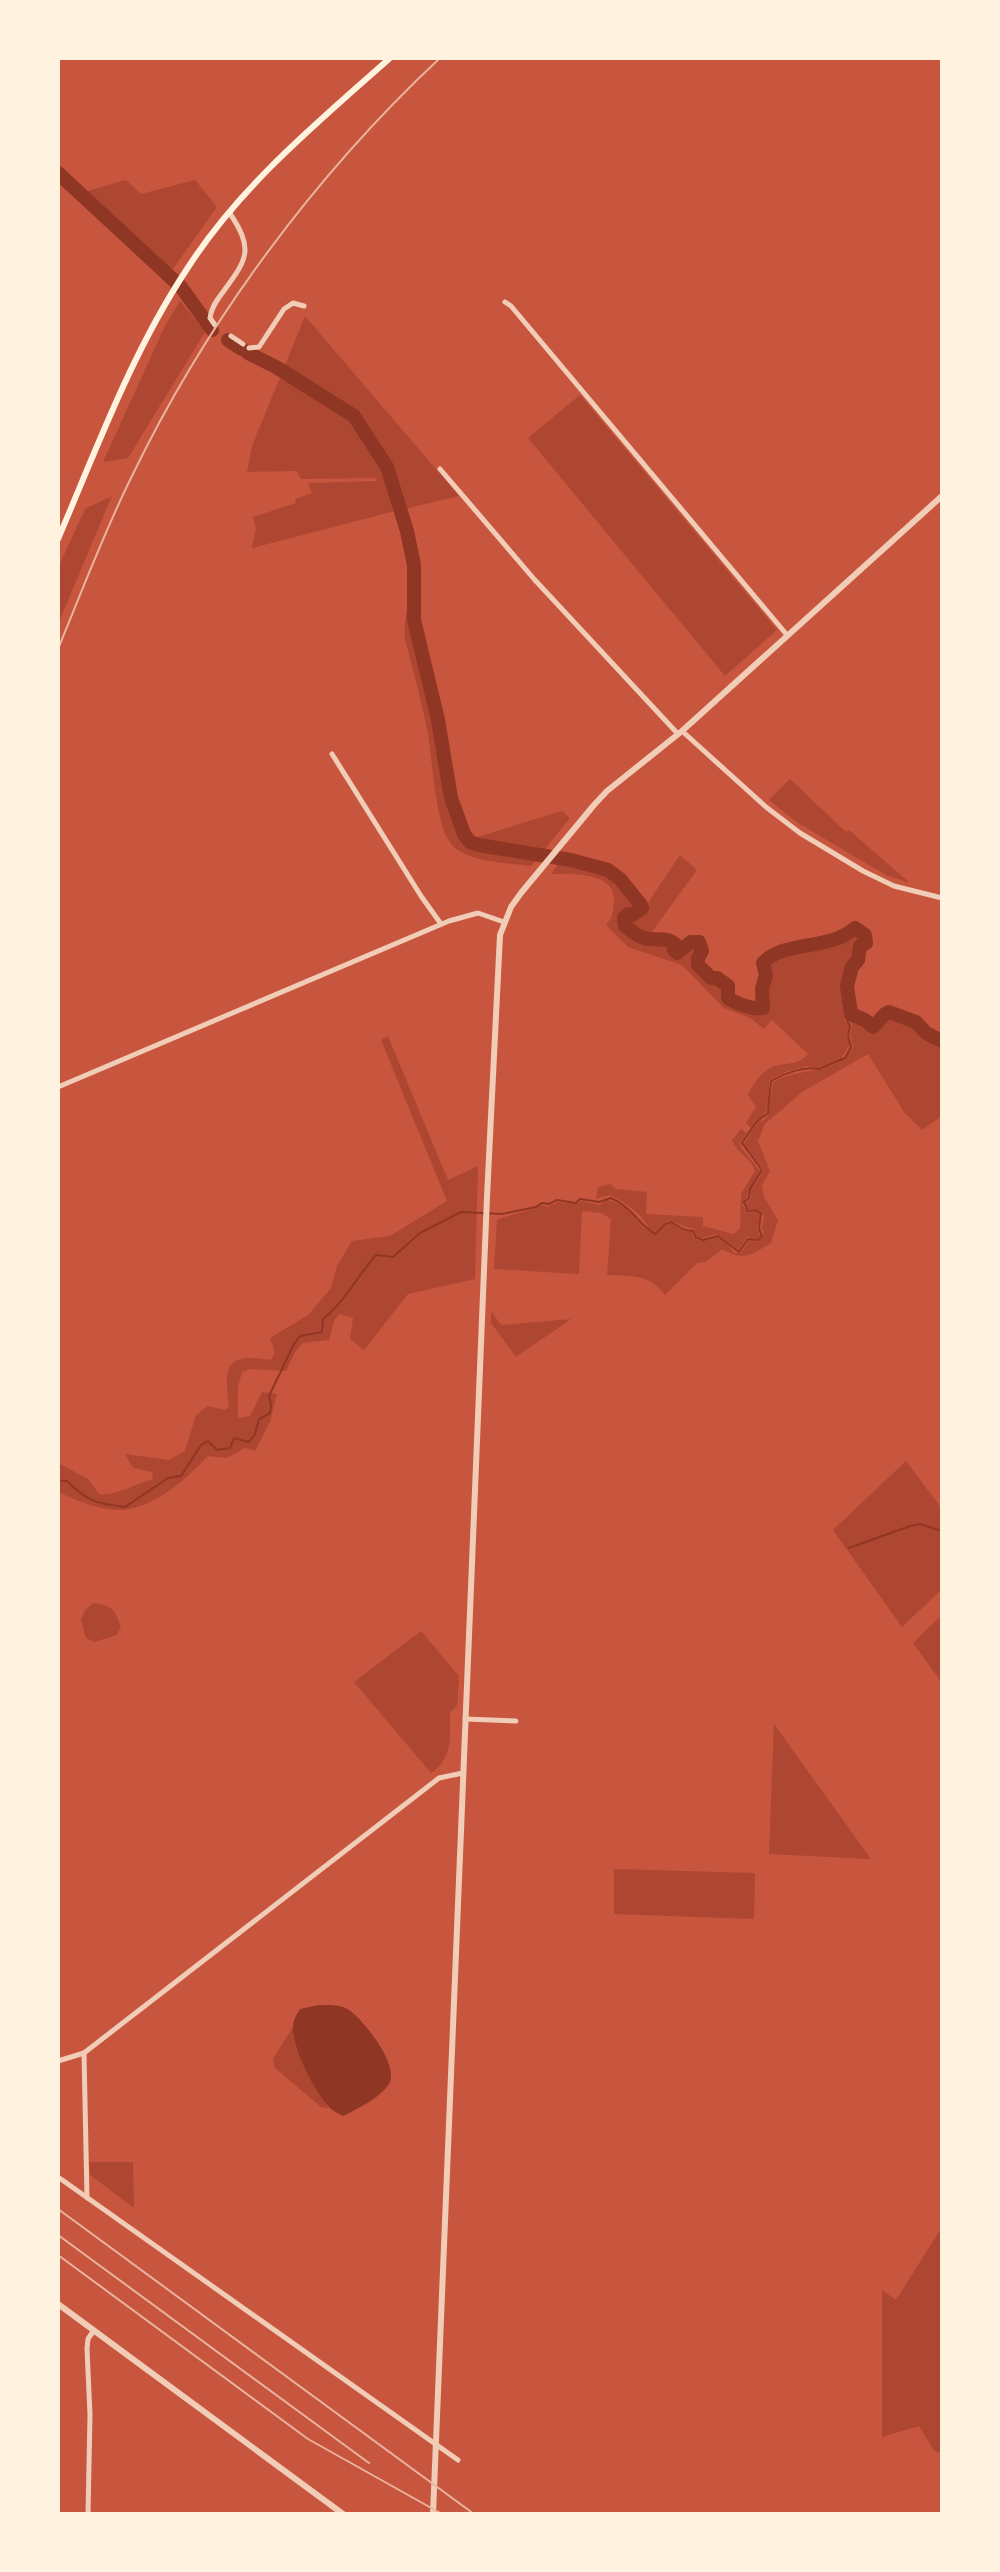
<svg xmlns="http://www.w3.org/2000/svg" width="1000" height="2572" font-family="'Roboto Condensed',sans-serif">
  <rect width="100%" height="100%" fill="#c8553d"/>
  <g fill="#ae4732">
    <polygon points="126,180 141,194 195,180 217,207 170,273 84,192"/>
    <polygon points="180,301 205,332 128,458 103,462 164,328"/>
    <path d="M305 316 459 496 404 509 416 557 419 621 440 703 454 789 461 817 467 830 477 837 562 811 570 818 531 866C510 863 469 862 454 847 434 829 433 757 427 729 421 699 413 669 405 640 403 622 409 606 409 588 409 562 401 537 395 511L252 548 256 529 253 517 296 503 295 499 312 493 308 483 377 481 376 478 301 479 297 471 247 472 252 446Z"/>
    <polygon points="580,395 777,630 725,676 528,438"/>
    <polygon points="112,496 58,624 58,568 85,509"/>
    <polygon points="790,779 846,832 849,830 910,883 886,875 798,823 769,800"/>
    <polygon points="680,855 697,870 648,937 637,934 634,929 627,926 625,919 643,910"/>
    <path d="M563 862 607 872 620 882 640 907 624 917 623 927 646 941 666 940 675 944 672 950 675 954 687 949 692 943H699L701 950 697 957V965L709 978 723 983 726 988 728 1001 754 1011 766 1009 764 989 768 976 764 964 768 959 805 946 829 945 858 931 864 936V941L858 946 857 960 850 967 845 988 848 1004 845 1021 849 1027 847 1035 850 1044 841 1059 820 1068 807 1066 788 1071 769 1080C769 1097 772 1114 754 1121L751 1128 746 1123 756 1107 748 1095C753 1083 765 1067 779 1065 793 1063 798 1064 808 1054L772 1020 764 1029 750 1018 724 1008 682 965 628 947 606 925C613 917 613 911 614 901 615 871 571 874 551 874L559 863Z"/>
    <path d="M890 1014 916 1023 921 1035 942 1043V1116L922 1130 904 1112 868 1054 802 1092 765 1124 758 1141 770 1171 762 1185 764 1197 778 1220 771 1243C750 1255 745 1262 722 1249L706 1262 697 1263 665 1295C651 1274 630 1276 607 1275L611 1219 601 1213 582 1211 579 1274 494 1269 497 1220C510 1214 532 1211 542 1205L548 1207 558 1202 577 1204 582 1201 599 1205 607 1200C633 1205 638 1230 656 1235L665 1225 671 1223 684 1231 693 1232V1238C702 1243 708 1239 718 1237L729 1246 734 1253H741L749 1240 758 1242 763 1236V1230H761L764 1217 762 1212 755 1209H748L746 1203 751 1198V1191L764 1170 744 1144 756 1123 764 1120 769 1113 773 1082C801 1066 835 1077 853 1047L850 1034 852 1024 848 1021 851 1017 861 1020 871 1029 880 1025 885 1015Z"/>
    <path d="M388 1036 448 1180 478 1166 475 1279 408 1294 364 1350 350 1339 353 1318 339 1314 334 1321 329 1340 303 1343 295 1352 286 1371 250 1369 242 1372 238 1387V1418L250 1416 262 1392 277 1394 270 1422 255 1451 245 1448 227 1458 208 1456C186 1479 153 1510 118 1510 99 1510 76 1500 58 1492V1463L88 1479 99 1494C117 1496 135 1484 153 1479L152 1472 133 1468 125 1454 169 1460 185 1451 196 1415 208 1406 225 1410 229 1407C224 1367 224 1352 271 1360L275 1352 270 1338 308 1315 331 1288 337 1266 352 1241 390 1236 447 1201 381 1040Z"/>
    <path d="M741 1129 747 1133 740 1143 741 1147 760 1171C756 1180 749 1197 742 1204L748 1213 755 1211 760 1214 761 1218 757 1229 760 1236 757 1239 747 1237 739 1250 717 1234 702 1238 696 1236 695 1229C685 1229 671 1217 664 1223 660 1226 658 1230 654 1232L650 1231C645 1216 625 1202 610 1195L596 1199 598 1187 611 1184 616 1189 647 1192 646 1214 703 1217V1226L733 1234 740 1229 741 1194 755 1171C751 1157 736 1153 732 1140Z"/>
    <polygon points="491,1311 501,1325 571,1319 516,1357 491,1323"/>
    <polygon points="906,1461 942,1509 942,1589 902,1627 833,1530"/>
    <path d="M93 1603C112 1606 114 1608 121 1627L117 1635 94 1642 86 1638 81 1620 85 1610Z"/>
    <polygon points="942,1615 942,1683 913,1643"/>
    <path d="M421 1631 459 1676 457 1706 450 1712C450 1736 453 1759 431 1773L354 1682Z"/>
    <polygon points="774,1724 871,1859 769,1854"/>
    <polygon points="614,1869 755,1873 754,1919 614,1914"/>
    <path d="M293 2027C299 2057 312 2082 328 2108L321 2107 274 2067 273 2059Z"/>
    <polygon points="89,2162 133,2162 134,2208 90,2175"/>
    <polygon points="942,2227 942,2454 934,2451 919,2426 882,2437 882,2290 896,2300"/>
  </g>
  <path fill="#8f3625" d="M319 2005C329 2005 340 2004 349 2010 364 2020 400 2066 389 2084 380 2098 357 2109 343 2116 337 2113 331 2110 327 2105 313 2088 293 2049 293 2027 293 2020 297 2014 300 2009Z"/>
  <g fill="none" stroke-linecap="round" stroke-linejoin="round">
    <g stroke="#8f3625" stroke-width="2">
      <path d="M58 1481H67C88 1502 96 1503 125 1507L168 1478 181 1476 201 1445 208 1441 217 1450 230 1448 234 1438 249 1442 255 1434 259 1419 270 1413 271 1405 269 1396 294 1344 300 1336 322 1332 323 1319C345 1302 357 1276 376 1255L393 1257 420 1233 461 1212 502 1214 536 1207 542 1203 549 1204 557 1200 576 1203 580 1199 599 1202 611 1198C632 1207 641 1227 655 1234L665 1224 671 1222 685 1230 694 1231 695 1237 703 1240 718 1236 739 1252 748 1239 758 1240 762 1236 759 1229 761 1213 755 1210 748 1211 744 1202 749 1198 750 1189 762 1170 742 1143 756 1122 768 1113 771 1081C785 1073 804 1066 819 1069L845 1058 851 1047 848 1035 850 1026 847 1021 851 1014"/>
      <polyline points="849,1548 910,1526 920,1524 942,1531"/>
    </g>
    <g stroke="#8f3625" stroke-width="14">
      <polyline points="58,173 181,287 212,330"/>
      <polyline points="228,340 242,349"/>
      <path d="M248 353 276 367 354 416 387 467 407 531 414 565V620L438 720 451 798 464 834 470 842 478 845 571 860 608 870 620 879 641 905 642 908 632 915 628 914 624 918 625 926C631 930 636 936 644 938 657 942 667 935 677 946L674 950 677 953 691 942H699L702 951 698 958V965L711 978H717L728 986V998C737 1004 753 1010 763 1008L762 989 766 975 763 963C784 940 829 951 855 928L865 935 866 943 860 946 858 960 852 967 847 986 851 1014 865 1020 873 1027 885 1014 889 1012 916 1022 926 1033 942 1041"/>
    </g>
    <g stroke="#f1ccb7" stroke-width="5">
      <polyline points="505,302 511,306 787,635"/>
      <path d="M215 325 210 318C211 309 215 303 220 296 246 260 256 252 229 212"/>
      <polyline points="231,336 243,344"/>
      <polyline points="249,348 259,347 284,309 293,303 304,306"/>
      <polyline points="440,469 534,579 678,734"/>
      <polyline points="682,731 766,807 800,833 863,871 894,886 942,898"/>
      <polyline points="332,754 421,896 441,924"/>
      <polyline points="58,1087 449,921 478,913 504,922"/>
      <polyline points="465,1719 516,1721"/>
      <polyline points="84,2053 87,2198"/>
      <polyline points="58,2061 84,2053 439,1778 463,1773"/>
      <polyline points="58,2177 458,2460"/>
      <polyline points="88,2514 90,2415 87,2349 88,2339 94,2330"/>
    </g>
    <g stroke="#f1ccb7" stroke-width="6">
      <polyline points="58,2304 343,2514"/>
      <polyline points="433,2514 487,1197 500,935 511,907 521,893 594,805 607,791 682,731 942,496"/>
    </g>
    <path stroke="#fff3e0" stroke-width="6" d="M58 539C97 448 132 352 187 269 240 186 317 123 390 58"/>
    <g stroke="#e9b49f" stroke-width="2">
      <path d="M58 649C82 591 104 532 132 476 207 321 314 176 440 58"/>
      <polyline points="58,2209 474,2514"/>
      <polyline points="58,2235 369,2463"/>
      <polyline points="58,2255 308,2439 442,2514"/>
    </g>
  </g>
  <rect width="1000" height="2572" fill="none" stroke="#fff3e0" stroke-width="120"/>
</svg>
